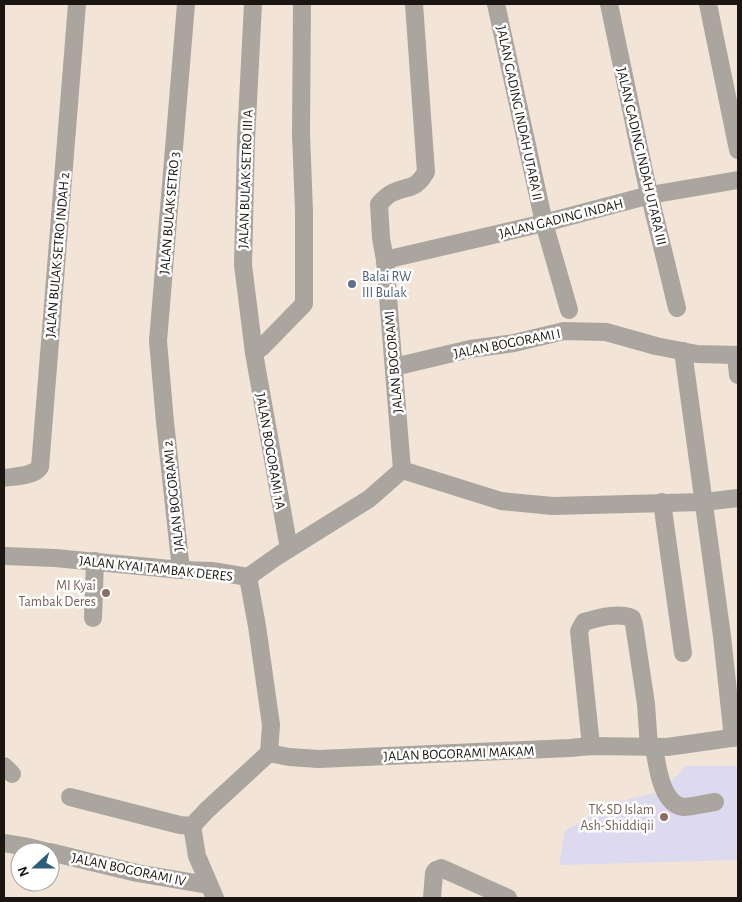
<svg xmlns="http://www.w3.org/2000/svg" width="742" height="902" font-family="'Alegreya Sans',sans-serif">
  <rect width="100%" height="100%" fill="#f2e4d6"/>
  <polygon fill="#dddaf0" points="686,766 738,766 738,860 559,865 565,831 614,803 662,791"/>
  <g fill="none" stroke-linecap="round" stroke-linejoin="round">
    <g stroke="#aaa59f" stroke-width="18">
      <polyline points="253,4 246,140 243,265 254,353 289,549"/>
      <polyline points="496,4 544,223 569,310"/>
      <polyline points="609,4 645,176 677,308"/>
      <polyline points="708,4 738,150"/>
      <polyline points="385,260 544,223 650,195 738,180"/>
      <polyline points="683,351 722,636 733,738"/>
      <polyline points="254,353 262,347 304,304 304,211 301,134 302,4"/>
      <polyline points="736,355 738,375"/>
      <polyline points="394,367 470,349 514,343 564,331 606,332 656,346 697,354 738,355"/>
      <polyline points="402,470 501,501 553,506 704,502 738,498"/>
      <path d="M4 478C15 476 33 477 40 467L77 4"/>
      <polyline points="662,502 683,653"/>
      <polyline points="4,556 55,558 181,570 212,571 248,577 257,626 271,725 269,753 207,810 192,826 197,856 215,898"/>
      <polyline points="181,570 165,422 158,341 186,4"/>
      <path d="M248 577 279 555 369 499 402 470 385 260 381 238 379 204C383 200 387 195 392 193 408 185 415 191 426 172L414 4"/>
      <polyline points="93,618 95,561"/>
      <path d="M591 746 579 631 584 622C598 618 618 612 632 618L634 624 646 704 649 747"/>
      <path d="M654 747C657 764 661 805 684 807 691 807 707 803 715 802"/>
      <polyline points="269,753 289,757 319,759 570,748 591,746 667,747 738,737"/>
      <polyline points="4,766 12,774"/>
      <polyline points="70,797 180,825 192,826"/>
      <polyline points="4,843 28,847 48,852"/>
      <polyline points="50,852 137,873 208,885"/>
      <polyline points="432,898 434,873 436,870 441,868 508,898"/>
    </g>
  </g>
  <circle fill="#5c6f8a" stroke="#fff" stroke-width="2" cx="352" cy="284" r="5"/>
  <g fill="#8d6e63" stroke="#fff" stroke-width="2">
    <circle cx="106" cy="593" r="5"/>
    <circle cx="664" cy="817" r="5"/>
  </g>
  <g text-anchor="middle" stroke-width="5" stroke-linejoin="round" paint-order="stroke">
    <g font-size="14" fill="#1b1611" stroke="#fff">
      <text transform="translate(520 113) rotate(78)" y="5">JALAN GADING INDAH UTARA II</text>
      <text transform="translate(642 156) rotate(77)" y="5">JALAN GADING INDAH UTARA III</text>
      <text transform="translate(245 179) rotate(-88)" y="5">JALAN BULAK SETRO III A</text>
      <text transform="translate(169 213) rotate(-85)" y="5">JALAN BULAK SETRO 3</text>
      <text transform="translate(561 218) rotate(-14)" y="5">JALAN GADING INDAH</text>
      <text transform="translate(57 255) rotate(-85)" y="5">JALAN BULAK SETRO INDAH 2</text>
      <text transform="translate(507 343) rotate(-11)" y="5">JALAN BOGORAMI I</text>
      <text transform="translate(393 362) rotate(-95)" y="5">JALAN BOGORAMI</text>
      <text transform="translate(271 451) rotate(80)" y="5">JALAN BOGORAMI 1A</text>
      <text transform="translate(173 496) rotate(-96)" y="5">JALAN BOGORAMI 2</text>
      <text transform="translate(156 568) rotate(6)" y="5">JALAN KYAI TAMBAK DERES</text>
      <text transform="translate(459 753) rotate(-2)" y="5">JALAN BOGORAMI MAKAM</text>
      <text transform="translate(129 869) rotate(12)" y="5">JALAN BOGORAMI IV</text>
    </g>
    <g font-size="14" fill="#4e5e75" stroke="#fff" text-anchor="start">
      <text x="362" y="281">Balai RW<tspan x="362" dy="16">III Bulak</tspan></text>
    </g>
    <g font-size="14" fill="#785e54" stroke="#fff" text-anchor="end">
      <text x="96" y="590">MI Kyai<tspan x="96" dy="16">Tambak Deres</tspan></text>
      <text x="654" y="814">TK-SD Islam<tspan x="654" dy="16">Ash-Shiddiqii</tspan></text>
    </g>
  </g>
  <rect width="742" height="902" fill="none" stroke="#1b1611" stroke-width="10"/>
  <g transform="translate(35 867) rotate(249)"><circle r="24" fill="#ffffff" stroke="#a4a2a0"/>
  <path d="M0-4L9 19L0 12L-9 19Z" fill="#2a5f7b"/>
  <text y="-8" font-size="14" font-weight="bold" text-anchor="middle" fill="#1b1611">N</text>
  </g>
</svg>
